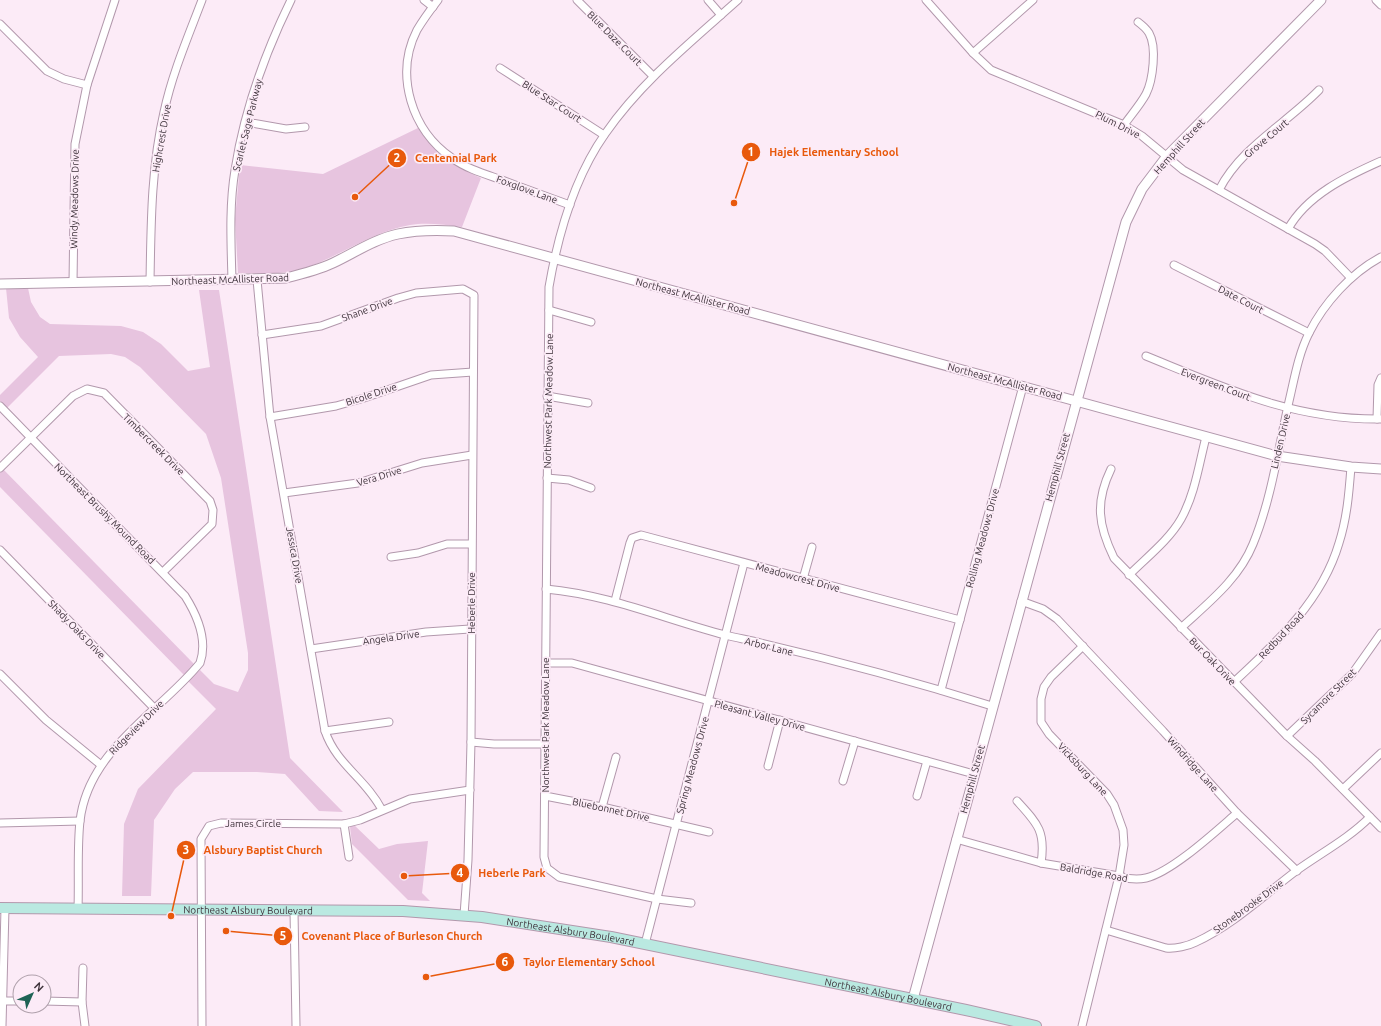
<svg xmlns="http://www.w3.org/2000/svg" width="1381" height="1026" font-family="Ubuntu,sans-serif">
  <rect width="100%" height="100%" fill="#fcebf7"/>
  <g fill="#e7c4df">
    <path d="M418 128C436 151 453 166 481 178L462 227C445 225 427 222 410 225 371 232 339 257 302 269 282 275 259 273 238 273L235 219 240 165 323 174Z"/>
    <polygon points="6,288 28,288 31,302 40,317 50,324 121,326 143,332 161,344 188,371 210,367 199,290 219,290 290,758 343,812 319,811 285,774 257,772 193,772 175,789 154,820 151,896 122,896 124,824 138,789 216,709 188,681 200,670 214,684 238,692 248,670 248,653 221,478 206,434 140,367 125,357 111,354 59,356 7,408 0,401 0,395 38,357 20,337 9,318"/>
    <polygon points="0,466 194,664 184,675 0,487"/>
    <polygon points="353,824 379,849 397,844 428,841 422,893 430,901 408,900 352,844 350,827"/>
  </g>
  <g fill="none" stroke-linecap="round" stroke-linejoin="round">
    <g stroke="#b298ac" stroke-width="9">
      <g id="minor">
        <polyline points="424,0 433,7"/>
        <path d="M438 0C431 9 423 20 417 30 394 75 412 131 452 158 467 169 485 174 502 180 525 189 548 197 570 205"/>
        <polyline points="577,0 653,76"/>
        <polyline points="708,0 721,15"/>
        <polyline points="926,0 973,53 991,70 1124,125 1142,136 1183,170 1315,244 1325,251 1351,278"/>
        <polyline points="1376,0 1381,5"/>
        <polyline points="0,24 47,71 64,79 87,85"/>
        <polyline points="973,53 1033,0"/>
        <polyline points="500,68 604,135"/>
        <polyline points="246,122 286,129 305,127"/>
        <path d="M1124 125C1131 115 1140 105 1146 94 1153 80 1157 47 1149 33 1146 28 1142 25 1138 22"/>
        <path d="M1219 190C1241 147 1286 124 1319 90"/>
        <path d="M1288 229C1307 195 1347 176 1381 161"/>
        <polyline points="1174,265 1309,333"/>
        <path d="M232 280C231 243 229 206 235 170 244 112 265 53 291 0"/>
        <path d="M257 280 270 417 325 731C336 764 366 779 382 810"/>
        <path d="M150 282C151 225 151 168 164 112 172 74 188 37 202 0"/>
        <polyline points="73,283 75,144 87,85 115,0"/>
        <polyline points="549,310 591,322"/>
        <polyline points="262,335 321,326 398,298 416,293 463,289 474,295 471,742 468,860 464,915"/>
        <path d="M1146 356C1225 388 1293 420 1381 419"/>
        <polyline points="547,396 588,403"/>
        <path d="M0 406 185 596C197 615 208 640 200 663 159 713 88 750 80 821 77 849 79 880 78 909"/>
        <polyline points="270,417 336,406 364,398 431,375 473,372"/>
        <polyline points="1377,419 1378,385 1381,378"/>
        <polyline points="0,468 73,396 87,389 104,393 210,501 213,510 212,524 163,572"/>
        <path d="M1111 469C1095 502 1098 525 1114 558L1287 736 1315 761 1381 828"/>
        <polyline points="547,478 569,480 591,488"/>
        <polyline points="284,493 358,483 422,463 472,455"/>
        <polyline points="0,550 155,709"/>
        <polyline points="391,557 418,553 447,544 471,544"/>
        <path d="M1129 575C1147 557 1169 540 1181 519 1195 494 1199 464 1206 437"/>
        <polyline points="803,579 812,547"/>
        <path d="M546 589C610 595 664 619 725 635 737 638 749 640 761 643 838 661 916 682 992 706"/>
        <polyline points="615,601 630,543 632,538 641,535 960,620"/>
        <polyline points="1021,601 1043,609 1057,619 1163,731 1237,813 1297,871"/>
        <path d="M1181 628C1208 603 1239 579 1253 544 1272 498 1279 444 1290 397 1295 375 1299 353 1309 333 1324 303 1351 273 1381 257"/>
        <polyline points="311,649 426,632 470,629"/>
        <polyline points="546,663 572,663 974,774"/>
        <polyline points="0,674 46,720 101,765"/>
        <path d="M1234 682C1277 642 1322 601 1339 543 1347 518 1349 493 1351 467"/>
        <polyline points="941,690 1023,386"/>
        <polyline points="325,731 389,722"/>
        <polyline points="1287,736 1352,674 1381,633"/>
        <polyline points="471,742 494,744 545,744"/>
        <polyline points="768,766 780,720"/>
        <polyline points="843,781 855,741"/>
        <polyline points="1343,789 1381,753"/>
        <polyline points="545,796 602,807 709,832"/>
        <polyline points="917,796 927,761"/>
        <path d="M1017 801C1037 823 1046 831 1041 863"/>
        <polyline points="602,807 616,757"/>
        <polyline points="0,823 80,821"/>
        <polyline points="344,824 349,857"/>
        <path d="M956 839 1041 863 1119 876C1128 879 1137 880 1146 878 1172 872 1216 831 1237 813"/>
        <path d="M691 903 657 899 559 877 547 868 544 857 549 287C558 235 574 178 605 134 641 82 691 42 738 0"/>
        <polyline points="294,911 296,1026"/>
        <path d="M1106 930 1166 948C1175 949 1188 946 1196 942 1233 925 1264 895 1296 871 1321 853 1348 839 1370 817"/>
        <polyline points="645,944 744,563"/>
        <polyline points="83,968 82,1002 85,1026"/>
        <polyline points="4,1001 20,1001"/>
        <polyline points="44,1001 82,1002"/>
        <polyline points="2,1026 5,908"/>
        <polyline points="202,1026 201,839 209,826 221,823 344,824 360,820 410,799 470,790"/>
        <polyline points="1082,1026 1119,876 1124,845 1123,830 1114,805 1107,794 1049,734 1041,722 1041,699 1044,687 1051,677 1083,646"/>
      </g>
    </g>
    <g stroke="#b298ac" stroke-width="11">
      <g id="tertiary">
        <path d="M0 284 286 278C302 274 318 270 333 263 354 253 375 239 398 234 417 230 435 230 454 231L1277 456 1351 467 1381 469"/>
        <polyline points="913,999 1126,222 1142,189 1167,156 1321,0"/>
      </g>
    </g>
    <g stroke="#b298ac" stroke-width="12">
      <g id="secondary">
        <path id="s1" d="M0 908 403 911 482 917 611 937 966 1010 1036 1026"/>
      </g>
    </g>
    <use href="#minor" stroke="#fff" stroke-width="7"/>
    <use href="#tertiary" stroke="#fff" stroke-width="9"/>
    <use href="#secondary" stroke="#bae9e1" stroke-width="10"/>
  </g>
  <g text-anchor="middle" stroke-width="3.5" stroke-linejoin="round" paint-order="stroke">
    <g font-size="10" fill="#3e333b" stroke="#fcebf7">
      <text transform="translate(615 38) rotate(45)" y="4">Blue Daze Court</text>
      <text transform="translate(552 101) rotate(33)" y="4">Blue Star Court</text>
      <text transform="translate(1118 124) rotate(27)" y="4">Plum Drive</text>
      <text transform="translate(247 125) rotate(-76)" y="4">Scarlet Sage Parkway</text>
      <text transform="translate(161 138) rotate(-80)" y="4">Highcrest Drive</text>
      <text transform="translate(1266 138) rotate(-40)" y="4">Grove Court</text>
      <text transform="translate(1179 146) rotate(-48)" y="4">Hemphill Street</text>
      <text transform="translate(527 189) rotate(20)" y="4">Foxglove Lane</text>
      <text transform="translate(74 199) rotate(-89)" y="4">Windy Meadows Drive</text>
      <text transform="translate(230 279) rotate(-2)" y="4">Northeast McAllister Road</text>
      <text transform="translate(693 296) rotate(15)" y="4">Northeast McAllister Road</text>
      <text transform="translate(1241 299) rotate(27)" y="4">Date Court</text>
      <text transform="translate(367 309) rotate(-20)" y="4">Shane Drive</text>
      <text transform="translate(1005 381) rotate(15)" y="4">Northeast McAllister Road</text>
      <text transform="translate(1216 384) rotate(21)" y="4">Evergreen Court</text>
      <text transform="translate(371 394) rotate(-18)" y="4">Bicole Drive</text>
      <text transform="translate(548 401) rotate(-89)" y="4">Northwest Park Meadow Lane</text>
      <text transform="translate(1280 441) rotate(-77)" y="4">Linden Drive</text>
      <text transform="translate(154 444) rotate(45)" y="4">Timbercreek Drive</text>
      <text transform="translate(1057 467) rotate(-75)" y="4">Hemphill Street</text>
      <text transform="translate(379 476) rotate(-17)" y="4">Vera Drive</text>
      <text transform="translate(105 513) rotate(45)" y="4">Northeast Brushy Mound Road</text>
      <text transform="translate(982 538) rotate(-75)" y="4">Rolling Meadows Drive</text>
      <text transform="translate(295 555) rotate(80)" y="4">Jessica Drive</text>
      <text transform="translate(798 577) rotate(15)" y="4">Meadowcrest Drive</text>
      <text transform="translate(471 603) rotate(-90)" y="4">Heberle Drive</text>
      <text transform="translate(77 629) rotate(46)" y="4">Shady Oaks Drive</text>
      <text transform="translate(1281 635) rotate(-47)" y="4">Redbud Road</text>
      <text transform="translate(391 637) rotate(-8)" y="4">Angela Drive</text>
      <text transform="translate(769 646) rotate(14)" y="4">Arbor Lane</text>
      <text transform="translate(1213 661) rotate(46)" y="4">Bur Oak Drive</text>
      <text transform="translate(1328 696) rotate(-45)" y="4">Sycamore Street</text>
      <text transform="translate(760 715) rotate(15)" y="4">Pleasant Valley Drive</text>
      <text transform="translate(545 725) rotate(-90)" y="4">Northwest Park Meadow Lane</text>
      <text transform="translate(136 727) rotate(-45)" y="4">Ridgeview Drive</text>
      <text transform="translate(1193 764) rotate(48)" y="4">Windridge Lane</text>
      <text transform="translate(692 765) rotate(-75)" y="4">Spring Meadows Drive</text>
      <text transform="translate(1083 769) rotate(47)" y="4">Vicksburg Lane</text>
      <text transform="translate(972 779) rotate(-75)" y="4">Hemphill Street</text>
      <text transform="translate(611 809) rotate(12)" y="4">Bluebonnet Drive</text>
      <text x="253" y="827">James Circle</text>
      <text transform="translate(1094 872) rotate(10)" y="4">Baldridge Road</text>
      <text transform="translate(1248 906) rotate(-36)" y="4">Stonebrooke Drive</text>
      <text dy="4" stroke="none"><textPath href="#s1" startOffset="248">Northeast Alsbury Boulevard</textPath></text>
      <text dy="4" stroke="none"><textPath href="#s1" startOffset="572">Northeast Alsbury Boulevard</textPath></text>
      <text dy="4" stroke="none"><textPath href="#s1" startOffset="896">Northeast Alsbury Boulevard</textPath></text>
    </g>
  </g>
  <path fill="none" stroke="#e8590c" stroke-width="1.5" d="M734 203L751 152M355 197L397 158M171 916L186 850M404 876L460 873M226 931L283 936M426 977L505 962"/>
  <g fill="#e8590c" stroke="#fcebf7" stroke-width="1.5">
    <circle cx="734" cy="203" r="4"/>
    <circle cx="355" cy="197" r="4"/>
    <circle cx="171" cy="916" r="4"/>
    <circle cx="404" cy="876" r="4"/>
    <circle cx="226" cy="931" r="4"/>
    <circle cx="426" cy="977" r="4"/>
    <circle cx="751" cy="152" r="10"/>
    <circle cx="397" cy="158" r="10"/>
    <circle cx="186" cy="850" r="10"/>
    <circle cx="460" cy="873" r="10"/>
    <circle cx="283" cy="936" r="10"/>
    <circle cx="505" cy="962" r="10"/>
  </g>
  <g font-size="12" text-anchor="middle" font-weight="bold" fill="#fff">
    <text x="751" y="156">1</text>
    <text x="397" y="162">2</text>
    <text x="186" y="854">3</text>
    <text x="460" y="877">4</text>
    <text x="283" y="940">5</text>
    <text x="505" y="966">6</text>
  </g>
  <g font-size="11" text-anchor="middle" font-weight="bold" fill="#e8590c" stroke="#fcebf7" stroke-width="3.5" stroke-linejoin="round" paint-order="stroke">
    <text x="834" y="156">Hajek Elementary School</text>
    <text x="456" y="162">Centennial Park</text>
    <text x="263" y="854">Alsbury Baptist Church</text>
    <text x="512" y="877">Heberle Park</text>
    <text x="392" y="940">Covenant Place of Burleson Church</text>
    <text x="589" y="966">Taylor Elementary School</text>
  </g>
  <g transform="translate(32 994) rotate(45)"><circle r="19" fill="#fcebf7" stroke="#b0a1ac"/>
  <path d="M0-3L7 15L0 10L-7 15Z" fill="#1e6355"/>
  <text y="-6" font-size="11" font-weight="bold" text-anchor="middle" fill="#3e333b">N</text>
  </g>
</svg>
